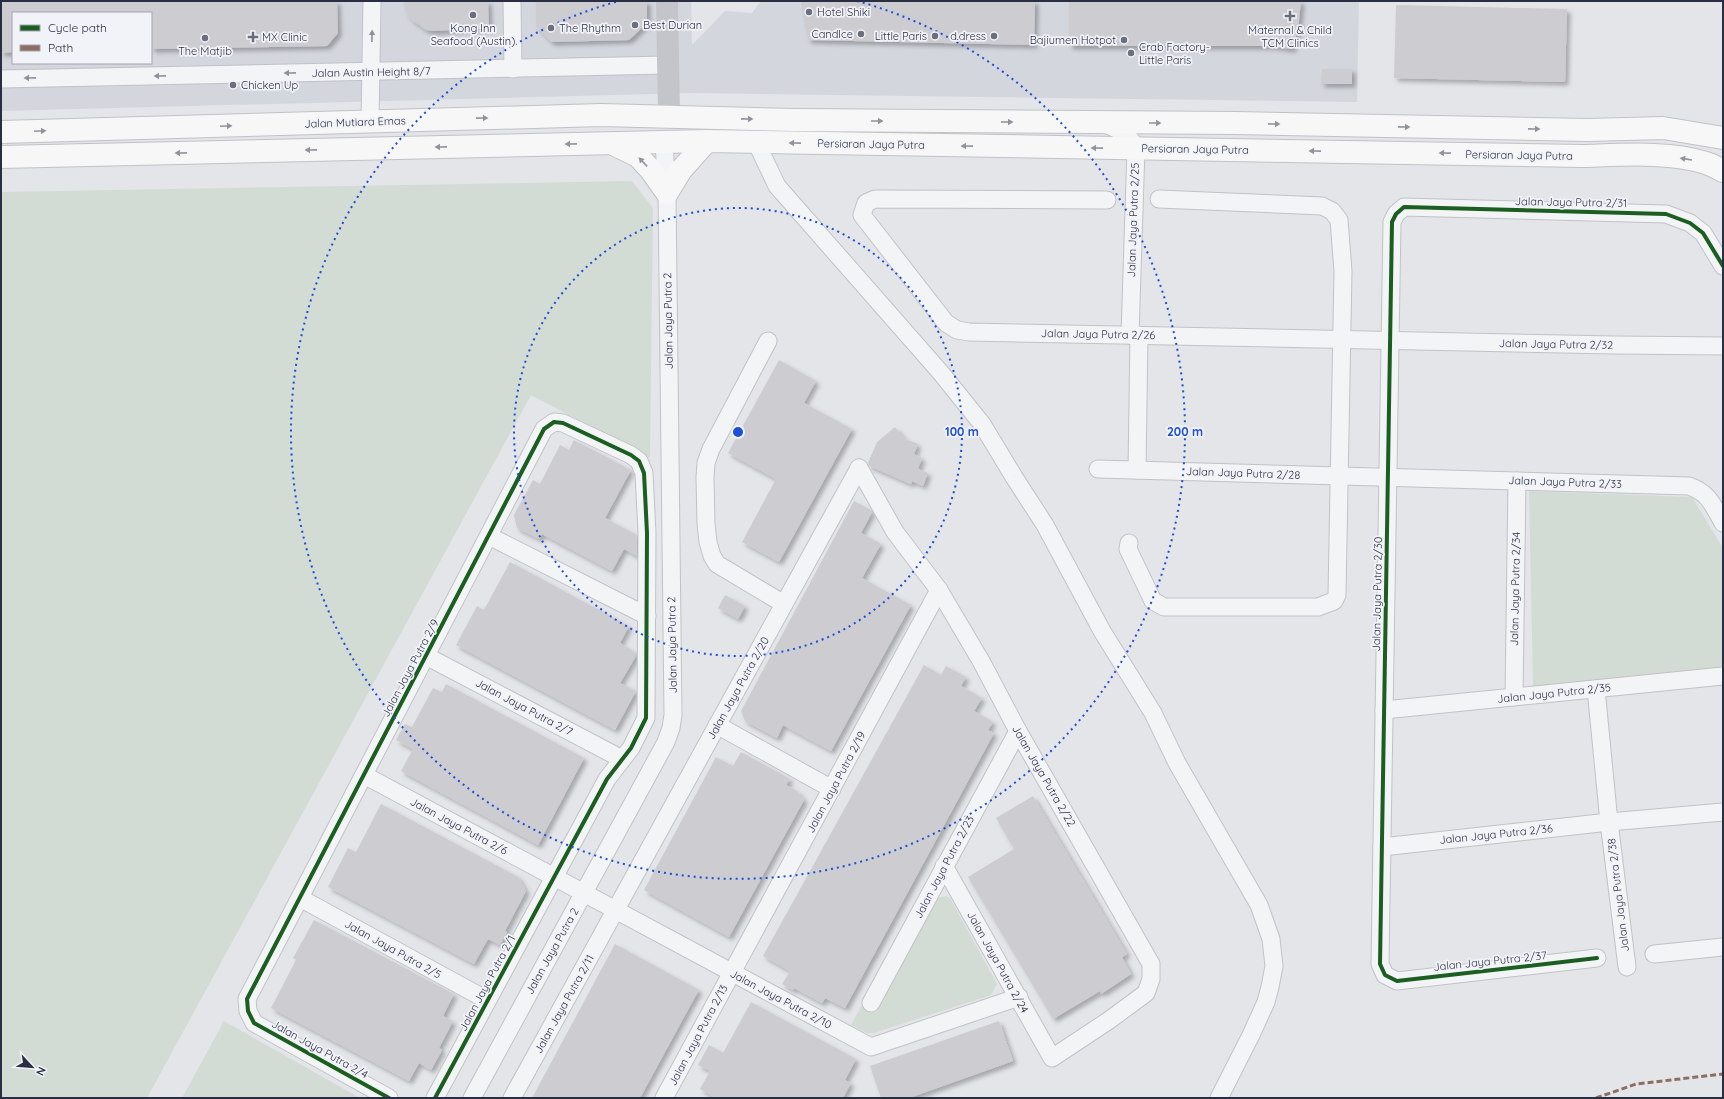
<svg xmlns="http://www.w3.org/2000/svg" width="1724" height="1099" font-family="Quicksand,sans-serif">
  <defs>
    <filter id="shadow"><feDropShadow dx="3.5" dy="3.5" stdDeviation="2" flood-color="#0004"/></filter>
  </defs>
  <rect width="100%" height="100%" fill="#e4e5e9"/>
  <path fill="#d4d6de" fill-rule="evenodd" d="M1 1H691L692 45 725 11 752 13 761 1H1359L1357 102 692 93 1 111ZM13 13H151V63H13Z"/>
  <g fill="#d2dcd4">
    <polygon points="632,181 653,208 650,458 531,395 147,1098 1,1098 1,192"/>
    <polygon points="1529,491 1692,497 1723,548 1723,668 1533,687"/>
    <polygon points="946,896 950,898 997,984 991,995 874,1033 867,1033 851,1025 862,1005 876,1012 938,898"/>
    <polygon points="224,1021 360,1098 182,1098"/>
  </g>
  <g fill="#ccccd1" filter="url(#shadow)">
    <polygon points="1,1 337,1 338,33 327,46 151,49 151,13 13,13 13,52 1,53"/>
    <polygon points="403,1 488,1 489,28 433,31 426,30 412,20 407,14"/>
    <polygon points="536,1 647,1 647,23 629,40 551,42 536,26"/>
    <polygon points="802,1 1035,1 1034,45 808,40 802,10"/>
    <polygon points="1069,1 1301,1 1298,30 1292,49 1270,46 1069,46"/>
    <polygon points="1396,5 1567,9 1565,82 1394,78"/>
    <polygon points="1322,69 1352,69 1352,84 1321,84"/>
    <polygon points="779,360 816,381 804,403 852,429 779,562 742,542 776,479 728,453"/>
    <polygon points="895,427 905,439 918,444 914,454 922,458 918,469 928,473 923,486 912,481 911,484 869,466 868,463 877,442"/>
    <polygon points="574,440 631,470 605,518 637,535 637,556 624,549 612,571 542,534 539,539 517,528 514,515 533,480 540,484 560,445 569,450"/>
    <polygon points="854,501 871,510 872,512 861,533 881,544 862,578 911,605 831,751 783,725 777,738 745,721 741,711"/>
    <polygon points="510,562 629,626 620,643 636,653 636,656 620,683 636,691 615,730 456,645 477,606 484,610"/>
    <polygon points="725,595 745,606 738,619 718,608"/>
    <polygon points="924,665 941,675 946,666 966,677 961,686 982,698 974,711 993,722 988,730 994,733 845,1008 825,998 822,1003 794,988 793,990 782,984 790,971 763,956"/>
    <polygon points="446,684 584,758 538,845 401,771 413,749 396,740 405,724 412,727 433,688 442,692"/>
    <polygon points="741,752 790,779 786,785 797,791 804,800 729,937 644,890 716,757 733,766"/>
    <polygon points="1033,796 1127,954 1122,957 1131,974 1101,994 1100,991 1053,1019 968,877 1014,849 996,818"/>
    <polygon points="381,804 518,877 526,891 505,931 507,932 500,945 488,939 474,964 328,887 348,848 356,852"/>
    <polygon points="314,920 454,994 443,1016 453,1021 439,1048 442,1050 431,1070 419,1063 409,1081 271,1008 296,960 293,958"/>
    <polygon points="615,944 699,990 690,1006 640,1098 532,1098"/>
    <polygon points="751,1002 856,1059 845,1080 851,1083 843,1098 716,1098 700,1089 710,1071 698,1065 709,1045 723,1053"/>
    <polygon points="999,1021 1013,1061 909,1098 881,1098 870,1066"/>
  </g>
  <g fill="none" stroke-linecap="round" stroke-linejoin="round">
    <g stroke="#c1c2c7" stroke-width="19">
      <g id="street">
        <polyline points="512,1 513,69"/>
        <polyline points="1,79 668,65"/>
        <polyline points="370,122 372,1"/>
        <path d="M1103 123C1118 130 1128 132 1136 148L1130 335"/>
        <polyline points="756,142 777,186 941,373 982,424 1014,477 1045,525 1102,631 1153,713 1177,763 1259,905 1271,939 1274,966 1270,987 1266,1002 1251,1035 1219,1098"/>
        <polyline points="1107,200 875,199 866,203 862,215 946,323 957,330 969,332 1615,345 1723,346"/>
        <polyline points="768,341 711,449 706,463 705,477 706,524 708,542 712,556 717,564 784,604"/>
        <polyline points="859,468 895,532 939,590 981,661 1018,731 1151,964 1151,979 1146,993 1108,1021 1052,1058 944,866"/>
        <path d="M1098 469 1689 486C1709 493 1713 505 1723 523"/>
        <polyline points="1137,470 1139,335"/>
        <polyline points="489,536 647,616"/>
        <polyline points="1129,543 1128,549 1153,601 1164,607 1318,607 1334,601 1337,595 1343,271 1339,220 1332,211 1322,206 1159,199"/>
        <polyline points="426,656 622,759"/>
        <polyline points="1596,689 1609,822 1627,967"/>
        <polyline points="1514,697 1517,481"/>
        <polyline points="1384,710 1723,676"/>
        <polyline points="717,725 832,789"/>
        <polyline points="364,775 871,1047 1019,997"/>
        <polyline points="1382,847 1609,822 1723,812"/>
        <polyline points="300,898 487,1000"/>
        <polyline points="1654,954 1723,947"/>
        <polyline points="1597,958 1397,981 1385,975 1380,964 1392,222 1396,214 1404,207 1666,214 1690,223 1703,233 1723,266"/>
        <polyline points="871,1003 1018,731"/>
        <polyline points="389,1098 254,1023 248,1011 247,999 544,429 554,422 563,423 631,455 639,461 644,473 647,533 646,718 631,748 607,779 435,1098"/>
        <polyline points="472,1098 666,742 671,728 673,715 667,193 664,142"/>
        <polyline points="512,1098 859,468"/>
        <polyline points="664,1098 939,590"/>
      </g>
    </g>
    <g stroke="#c1c2c7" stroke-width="24">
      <g id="primary">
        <polyline points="1,132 601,115 794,120 1235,123 1588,130 1663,128 1723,138"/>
        <polyline points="613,144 638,156 650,169 667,193 681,170 707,141"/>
        <path d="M1 157 707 141 1582 156C1620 155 1670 151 1706 163 1712 165 1718 168 1723 171"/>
      </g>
    </g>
    <use href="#street" stroke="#f3f4f6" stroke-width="17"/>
    <polyline stroke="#c4c5ca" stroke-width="22" points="667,1 669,117"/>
    <use href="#primary" stroke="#f7f7f7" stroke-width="22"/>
    <polyline stroke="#8d6e63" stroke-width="3" stroke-dasharray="6 3" stroke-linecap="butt" points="1596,1098 1636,1084 1723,1074"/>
    <g stroke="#f2f3f8" stroke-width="6">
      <g id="cycleway">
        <polyline points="1597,958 1397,981 1385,975 1380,964 1392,222 1396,214 1404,207 1666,214 1690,223 1703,233 1723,266"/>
        <polyline points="389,1098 254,1023 248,1011 247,999 544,429 554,422 563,423 631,455 639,461 644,473 647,533 646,718 631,748 607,779 435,1098"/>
      </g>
    </g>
    <use href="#cycleway" stroke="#1b5e20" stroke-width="4"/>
  </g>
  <defs><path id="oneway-solid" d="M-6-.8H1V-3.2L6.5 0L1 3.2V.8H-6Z"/></defs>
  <g fill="#8e919c">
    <use href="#oneway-solid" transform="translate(372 36) rotate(-89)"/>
    <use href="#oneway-solid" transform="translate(290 73) rotate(179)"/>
    <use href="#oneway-solid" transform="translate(160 76) rotate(179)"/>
    <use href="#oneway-solid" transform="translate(30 78) rotate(179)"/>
  </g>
  <g fill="#90929d">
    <use href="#oneway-solid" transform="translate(482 118) rotate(-1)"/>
    <use href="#oneway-solid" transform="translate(747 119) rotate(1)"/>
    <use href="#oneway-solid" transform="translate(877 121)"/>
    <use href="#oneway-solid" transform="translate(1007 122)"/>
    <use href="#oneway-solid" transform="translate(1155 123)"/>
    <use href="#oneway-solid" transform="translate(1274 124) rotate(1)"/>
    <use href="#oneway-solid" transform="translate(226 126) rotate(-2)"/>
    <use href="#oneway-solid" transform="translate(1404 127) rotate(1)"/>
    <use href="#oneway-solid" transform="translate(1534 129) rotate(1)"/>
    <use href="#oneway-solid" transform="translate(40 131) rotate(-2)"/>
    <use href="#oneway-solid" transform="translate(795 143) rotate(-179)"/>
    <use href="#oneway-solid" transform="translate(571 144) rotate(179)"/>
    <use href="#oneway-solid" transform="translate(967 146) rotate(-179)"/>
    <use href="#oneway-solid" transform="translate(441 147) rotate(179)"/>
    <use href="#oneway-solid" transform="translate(1097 148) rotate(-179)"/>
    <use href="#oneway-solid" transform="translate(311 150) rotate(179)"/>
    <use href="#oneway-solid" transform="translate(1315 151) rotate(-179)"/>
    <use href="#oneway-solid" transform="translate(181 153) rotate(179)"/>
    <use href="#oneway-solid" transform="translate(1445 153) rotate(-179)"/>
    <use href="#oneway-solid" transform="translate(1686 159) rotate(-171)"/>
    <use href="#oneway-solid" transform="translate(643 162) rotate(-133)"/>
  </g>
  <g fill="none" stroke="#1d4ed8" stroke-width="2" stroke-dasharray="2 4">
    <circle cx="738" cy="432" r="224"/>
    <path d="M857 1A447 447 0 1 1 619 1"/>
  </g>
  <g fill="#6b6e7d" stroke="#f2f3f8" stroke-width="1.5">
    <circle cx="809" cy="12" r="4"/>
    <circle cx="473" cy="15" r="4"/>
    <path d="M1288 10h4v4h4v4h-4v4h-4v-4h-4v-4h4z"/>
    <circle cx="635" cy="25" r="4"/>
    <circle cx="551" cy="28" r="4"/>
    <circle cx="861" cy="34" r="4"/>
    <circle cx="935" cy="36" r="4"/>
    <circle cx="994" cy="36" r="4"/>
    <path d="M251 31h4v4h4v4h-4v4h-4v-4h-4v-4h4z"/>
    <circle cx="205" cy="38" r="4"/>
    <circle cx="1124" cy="40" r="4"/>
    <circle cx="1131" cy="53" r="4"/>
    <circle cx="233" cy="85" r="4"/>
  </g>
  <g text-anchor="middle" stroke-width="3.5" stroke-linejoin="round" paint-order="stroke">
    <g font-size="11" fill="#2a2e43" stroke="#f2f3f8" text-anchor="start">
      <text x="817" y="16">Hotel Shiki</text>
      <text x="643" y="29">Best Durian</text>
      <text x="473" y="32" text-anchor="middle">Kong Inn<tspan x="473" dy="13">Seafood (Austin)</tspan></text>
      <text x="559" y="32">The Rhythm</text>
      <text x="1290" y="34" text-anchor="middle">Maternal &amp; Child<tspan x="1290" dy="13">TCM Clinics</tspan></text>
      <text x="853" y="38" text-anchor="end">CandIce</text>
      <text x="927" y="40" text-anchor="end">Little Paris</text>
      <text x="986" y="40" text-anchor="end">d.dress</text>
      <text x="262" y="41">MX Clinic</text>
      <text x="1116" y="44" text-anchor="end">Bajiumen Hotpot</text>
      <text x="1139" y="51">Crab Factory-<tspan x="1139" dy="13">Little Paris</tspan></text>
      <text x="205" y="55" text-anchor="middle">The Matjib</text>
      <text x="241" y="89">Chicken Up</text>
    </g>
    <g font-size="11" fill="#2a2e43" stroke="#f2f3f8">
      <text transform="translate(371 72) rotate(-1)" y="4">Jalan Austin Height 8/7</text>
      <text transform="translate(355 122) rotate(-2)" y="4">Jalan Mutiara Emas</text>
      <text transform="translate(871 144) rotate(1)" y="4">Persiaran Jaya Putra</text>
      <text transform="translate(1195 149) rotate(1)" y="4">Persiaran Jaya Putra</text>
      <text transform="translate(1519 155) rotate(1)" y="4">Persiaran Jaya Putra</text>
      <text transform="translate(1571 202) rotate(1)" y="4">Jalan Jaya Putra 2/31</text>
      <text transform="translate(1133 220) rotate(-88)" y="4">Jalan Jaya Putra 2/25</text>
      <text transform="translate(668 321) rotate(-91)" y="4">Jalan Jaya Putra 2</text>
      <text transform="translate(1098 334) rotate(1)" y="4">Jalan Jaya Putra 2/26</text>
      <text transform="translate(1556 344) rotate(1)" y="4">Jalan Jaya Putra 2/32</text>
      <text transform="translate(1243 473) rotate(2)" y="4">Jalan Jaya Putra 2/28</text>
      <text transform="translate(1565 482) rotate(2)" y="4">Jalan Jaya Putra 2/33</text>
      <text transform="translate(1515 589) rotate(-89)" y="4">Jalan Jaya Putra 2/34</text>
      <text transform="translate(1377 594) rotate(-89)" y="4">Jalan Jaya Putra 2/30</text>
      <text transform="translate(672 645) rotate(-91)" y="4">Jalan Jaya Putra 2</text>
      <text transform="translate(410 668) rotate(-62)" y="4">Jalan Jaya Putra 2/9</text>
      <text transform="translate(738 688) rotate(-61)" y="4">Jalan Jaya Putra 2/20</text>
      <text transform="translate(1554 693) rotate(-6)" y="4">Jalan Jaya Putra 2/35</text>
      <text transform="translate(524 707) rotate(28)" y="4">Jalan Jaya Putra 2/7</text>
      <text transform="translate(1044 776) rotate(60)" y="4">Jalan Jaya Putra 2/22</text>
      <text transform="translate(836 782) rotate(-62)" y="4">Jalan Jaya Putra 2/19</text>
      <text transform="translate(459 826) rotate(28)" y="4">Jalan Jaya Putra 2/6</text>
      <text transform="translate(1496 834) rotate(-6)" y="4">Jalan Jaya Putra 2/36</text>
      <text transform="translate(944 867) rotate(-62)" y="4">Jalan Jaya Putra 2/23</text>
      <text transform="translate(1618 895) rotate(-97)" y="4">Jalan Jaya Putra 2/38</text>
      <text transform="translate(393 949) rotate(29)" y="4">Jalan Jaya Putra 2/5</text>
      <text transform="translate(552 951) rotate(-61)" y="4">Jalan Jaya Putra 2</text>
      <text transform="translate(1490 961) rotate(-6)" y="4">Jalan Jaya Putra 2/37</text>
      <text transform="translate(998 962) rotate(61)" y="4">Jalan Jaya Putra 2/24</text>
      <text transform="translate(487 983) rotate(-62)" y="4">Jalan Jaya Putra 2/1</text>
      <text transform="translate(781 999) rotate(28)" y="4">Jalan Jaya Putra 2/10</text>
      <text transform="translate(564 1004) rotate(-61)" y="4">Jalan Jaya Putra 2/11</text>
      <text transform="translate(698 1035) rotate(-62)" y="4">Jalan Jaya Putra 2/13</text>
      <text transform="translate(320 1049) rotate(29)" y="4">Jalan Jaya Putra 2/4</text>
    </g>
  </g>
  <circle cx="738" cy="432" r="6" fill="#1d4ed8" stroke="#f2f3f8" stroke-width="2"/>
  <g font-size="12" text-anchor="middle" font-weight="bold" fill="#1d4ed8" stroke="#f2f3f8" stroke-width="3.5" stroke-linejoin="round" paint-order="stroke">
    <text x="962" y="436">100 m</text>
    <text x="1185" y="436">200 m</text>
  </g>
  <rect width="1724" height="1099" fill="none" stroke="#2a2e43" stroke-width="4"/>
  <rect x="12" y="12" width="140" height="52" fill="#f2f3f8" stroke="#a2a4b0"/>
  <rect x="20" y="25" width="20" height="6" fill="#1b5e20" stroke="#a2a4b0"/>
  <text x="48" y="32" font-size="12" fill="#2a2e43">Cycle path</text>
  <rect x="20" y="45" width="20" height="6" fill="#8d6e63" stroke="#a2a4b0"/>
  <text x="48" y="52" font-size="12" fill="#2a2e43">Path</text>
  <g transform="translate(32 1067) rotate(116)" stroke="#f2f3f8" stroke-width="3" paint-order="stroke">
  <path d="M0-3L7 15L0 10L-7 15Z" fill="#2a2e43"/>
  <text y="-6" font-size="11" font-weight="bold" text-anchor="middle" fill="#2a2e43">N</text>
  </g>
</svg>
